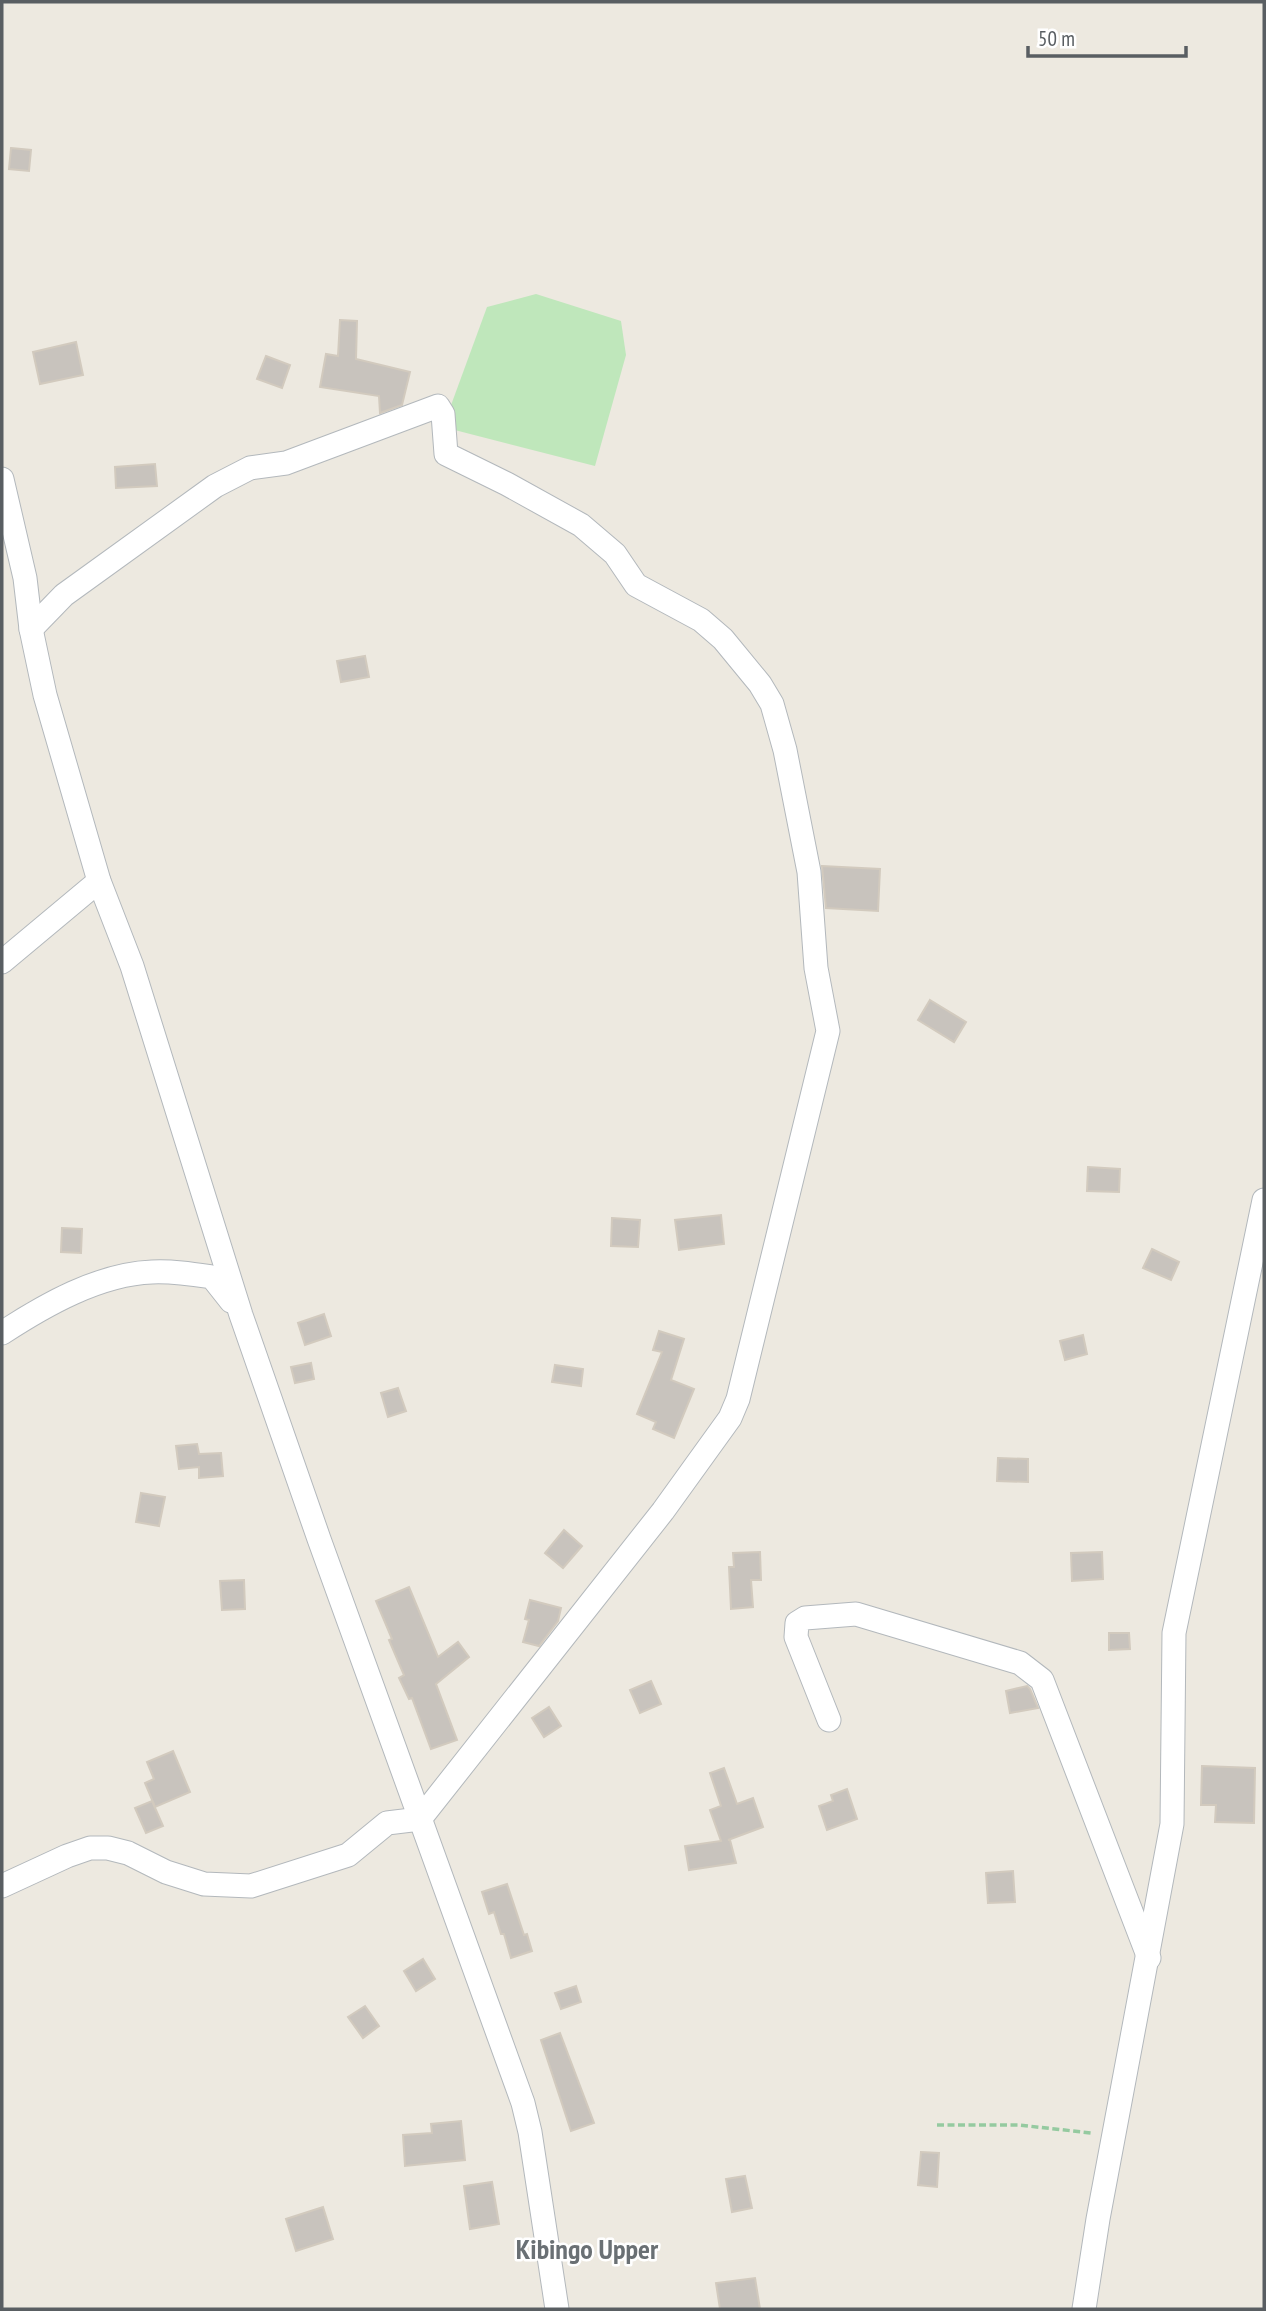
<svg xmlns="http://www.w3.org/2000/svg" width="1266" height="2311" font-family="'PT Sans Narrow',sans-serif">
  <rect width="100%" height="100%" fill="#ede9e0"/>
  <polygon fill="#bfe7bb" points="536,294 621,321 626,355 595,466 443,427 487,307"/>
  <g fill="#c8c3bd" stroke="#d2cabe" stroke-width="2">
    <polygon points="11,148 31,150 29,171 9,169"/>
    <polygon points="340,320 357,321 356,359 410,372 402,405 380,413 379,396 320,387 326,354 338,356"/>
    <polygon points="76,342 83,375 40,384 33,352"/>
    <polygon points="266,356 290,365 282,388 257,379"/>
    <polygon points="155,464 157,486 116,488 115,467"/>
    <polygon points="365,656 369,677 341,682 337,661"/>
    <polygon points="822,866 880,869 878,911 826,908"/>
    <polygon points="930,1000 966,1022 954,1042 918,1020"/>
    <polygon points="1088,1167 1120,1169 1119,1192 1087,1191"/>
    <polygon points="721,1215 724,1244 679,1250 675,1220"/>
    <polygon points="612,1218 640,1220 638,1247 611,1246"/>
    <polygon points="62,1228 82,1229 81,1253 61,1252"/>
    <polygon points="1152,1249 1179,1262 1171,1280 1143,1268"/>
    <polygon points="324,1314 331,1336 305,1345 298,1323"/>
    <polygon points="659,1331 684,1339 671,1380 694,1389 674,1438 653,1429 656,1422 637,1414 662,1352 653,1350"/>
    <polygon points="1083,1335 1087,1354 1065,1360 1060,1341"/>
    <polygon points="311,1363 314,1379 295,1383 291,1367"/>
    <polygon points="555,1365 583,1369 581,1386 552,1382"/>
    <polygon points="398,1388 406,1411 388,1417 381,1393"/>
    <polygon points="197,1444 199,1454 221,1453 223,1476 199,1478 199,1467 179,1469 176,1446"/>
    <polygon points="998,1458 1028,1459 1028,1482 997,1481"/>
    <polygon points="141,1493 165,1497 159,1526 136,1522"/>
    <polygon points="564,1530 582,1546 563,1568 545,1553"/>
    <polygon points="760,1552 761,1580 751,1580 753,1607 731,1609 729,1567 734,1567 733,1553"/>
    <polygon points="1102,1552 1103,1579 1072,1581 1071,1553"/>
    <polygon points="244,1580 245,1609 222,1610 220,1581"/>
    <polygon points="409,1587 438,1657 458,1642 469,1657 436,1684 457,1740 431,1749 412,1698 409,1699 399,1678 404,1675 389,1640 392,1639 376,1601"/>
    <polygon points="530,1600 561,1608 558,1621 539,1646 523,1642 529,1620 525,1619"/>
    <polygon points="1109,1633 1129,1633 1130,1649 1109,1650"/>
    <polygon points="651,1681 661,1704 640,1713 630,1690"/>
    <polygon points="1027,1686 1030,1689 1038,1708 1010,1713 1006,1691"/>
    <polygon points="549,1707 561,1726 544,1737 532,1718"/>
    <polygon points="173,1751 190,1792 155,1807 145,1783 154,1779 147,1762"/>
    <polygon points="1202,1766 1255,1768 1254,1823 1215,1822 1216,1805 1201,1805"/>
    <polygon points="724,1768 737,1804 753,1798 763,1827 728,1840 730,1840 736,1863 689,1870 685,1846 721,1841 710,1810 721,1806 710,1773"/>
    <polygon points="847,1789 857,1819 827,1830 819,1806 833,1801 831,1795"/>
    <polygon points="152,1801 163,1826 146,1833 135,1808"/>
    <polygon points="1013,1871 1015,1902 988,1903 986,1873"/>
    <polygon points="507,1884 524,1935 527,1934 532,1951 511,1958 504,1934 501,1934 494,1912 489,1914 482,1892"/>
    <polygon points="423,1959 435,1979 416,1991 404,1971"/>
    <polygon points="576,1986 581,2002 561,2009 555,1993"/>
    <polygon points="365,2006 379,2026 363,2038 348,2017"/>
    <polygon points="560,2033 594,2123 571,2131 541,2040"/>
    <polygon points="461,2121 465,2160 405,2166 403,2135 432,2133 431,2124"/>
    <polygon points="921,2152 939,2153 937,2187 918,2185"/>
    <polygon points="745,2176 752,2208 732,2212 726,2179"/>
    <polygon points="492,2182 499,2224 470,2229 464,2186"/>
    <polygon points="323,2207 333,2239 296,2251 286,2219"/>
    <polygon points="755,2278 760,2309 720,2309 716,2283"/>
  </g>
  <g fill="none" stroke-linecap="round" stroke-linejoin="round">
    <g stroke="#b3b8bc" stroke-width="25">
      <g id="minor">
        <polyline points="2,479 25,578 31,629 45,695 99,881 132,966 241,1315 319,1539 523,2103 530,2132 557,2309"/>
        <polyline points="2,962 99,881"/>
        <path d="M2 1333C45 1305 99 1274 152 1272 173 1271 192 1274 212 1277L231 1301"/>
        <polyline points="829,1720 796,1637 797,1623 805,1618 856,1614 1020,1663 1042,1680 1149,1958"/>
        <polyline points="2,1886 67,1856 90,1848 108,1848 128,1853 166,1872 204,1884 251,1886 348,1855 387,1823 420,1819 663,1511 730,1418 738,1399 828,1031 816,968 809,872 785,750 772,704 760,684 723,639 701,620 636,585 615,554 581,525 507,484 446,454 443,414 438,406 286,463 250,468 215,486 64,595 31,629"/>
        <polyline points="1084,2309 1098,2219 1172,1824 1174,1633 1264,1200"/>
      </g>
    </g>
    <polyline stroke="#95caa0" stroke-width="3.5" stroke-dasharray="7 3.5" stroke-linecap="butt" points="937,2125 1019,2125 1091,2133"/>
    <use href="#minor" stroke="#fff" stroke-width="23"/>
  </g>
  <g text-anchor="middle" stroke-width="5" stroke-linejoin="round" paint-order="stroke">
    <g font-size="28" font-weight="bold" fill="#6a7074" stroke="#fff">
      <text x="587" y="2259">Kibingo Upper</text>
    </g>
  </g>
  <rect width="1266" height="2311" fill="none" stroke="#595e62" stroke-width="7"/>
  <path d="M1028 46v10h158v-10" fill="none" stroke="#595e62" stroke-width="3.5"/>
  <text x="1038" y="46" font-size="21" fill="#595e62" stroke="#ffffff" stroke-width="5" paint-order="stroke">50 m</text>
</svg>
